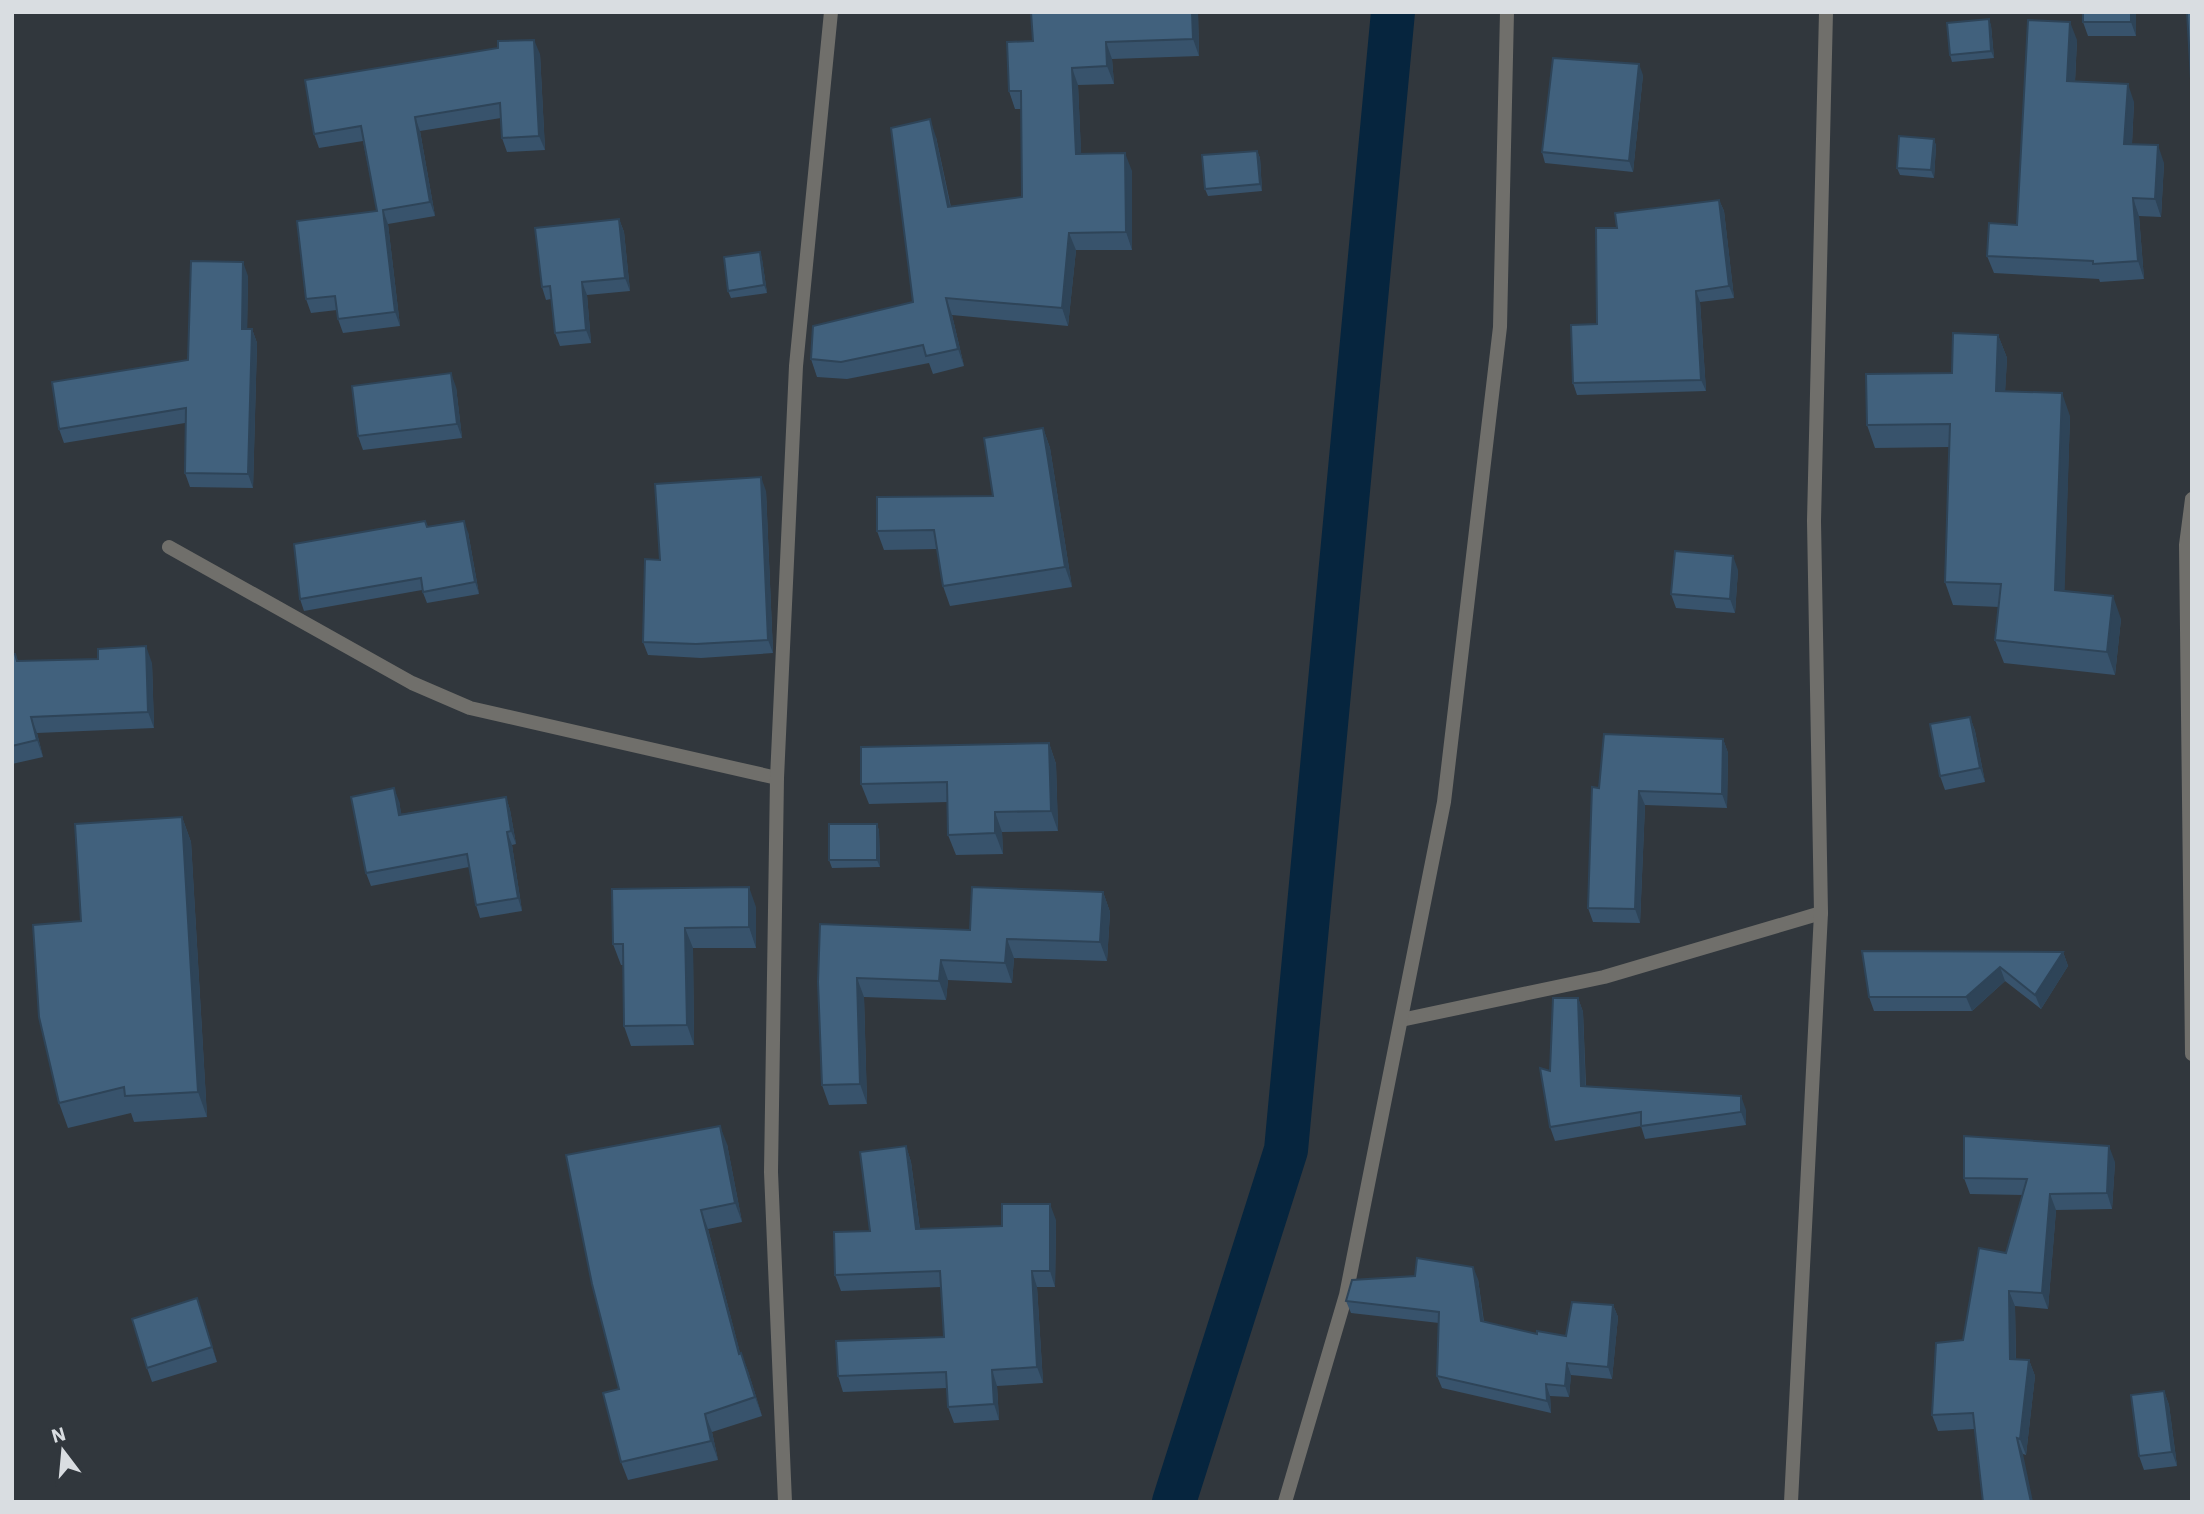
<svg xmlns="http://www.w3.org/2000/svg" width="2204" height="1514" font-family="'IBM Plex Sans',sans-serif">
  <rect width="100%" height="100%" fill="#31373d"/>
  <g fill="none" stroke-linecap="round" stroke-linejoin="round">
    <polyline stroke="#06253e" stroke-width="44" points="1174,1502 1286,1150 1393,12"/>
    <g stroke="#706f6b" stroke-width="14">
      <polyline points="2192,499 2186,545 2192,1054"/>
      <polyline points="169,547 412,683 470,708 777,778"/>
      <polyline points="1401,1020 1604,977 1821,913"/>
      <polyline points="785,1502 771,1172 777,778 796,366 831,12"/>
      <polyline points="1285,1502 1346,1295 1444,802 1500,327 1507,12"/>
      <polyline points="1791,1502 1821,913 1814,521 1826,12"/>
    </g>
  </g>
  <g fill="#38536c">
    <polygon points="1031,12 1198,12 1199,56 1112,59 1114,84 1078,85 1081,154 1132,171 1132,250 1076,250 1068,326 952,315 964,366 933,374 929,363 847,379 817,377 811,359 913,302 936,137 951,207 1022,197 1021,109 1015,109 1009,91 1033,41"/>
    <polygon points="2136,12 2136,36 2088,36 2083,22"/>
    <polygon points="1989,19 1991,26 1994,58 1952,62 1950,55"/>
    <polygon points="2077,40 2075,82 2134,102 2132,144 2164,163 2161,217 2139,216 2144,279 2100,282 2099,279 1994,273 1987,256 2017,225"/>
    <polygon points="498,48 540,54 545,150 507,152 502,138 501,118 420,131 435,216 388,224 400,326 343,333 338,319 337,310 311,313 306,299 377,211 363,141 319,148 314,134"/>
    <polygon points="1643,75 1633,172 1545,163 1542,152"/>
    <polygon points="1934,139 1936,146 1934,178 1900,175 1897,168"/>
    <polygon points="1257,151 1260,158 1262,191 1208,196 1205,189"/>
    <polygon points="1719,200 1724,211 1734,298 1700,302 1706,391 1577,395 1573,383 1597,324 1617,228"/>
    <polygon points="619,219 624,232 630,291 587,295 591,343 560,346 555,333 551,299 546,300 542,287"/>
    <polygon points="760,252 762,259 767,293 731,298 728,291"/>
    <polygon points="248,276 247,329 252,329 257,343 253,488 190,487 185,473 185,423 64,443 59,429 188,360"/>
    <polygon points="1998,335 2007,358 2005,391 2070,416 2064,591 2121,619 2115,675 2004,663 1995,640 1999,607 1953,605 1945,582 1949,447 1875,448 1867,425 1952,373"/>
    <polygon points="456,387 462,438 363,450 358,436"/>
    <polygon points="1043,428 1050,448 1072,587 950,606 943,586 937,549 884,550 877,531 993,496"/>
    <polygon points="766,491 773,653 701,658 648,655 643,642 660,560"/>
    <polygon points="425,521 428,527 468,532 479,594 427,603 422,590 304,611 300,599"/>
    <polygon points="1738,570 1735,613 1676,608 1671,594"/>
    <polygon points="12,654 15,654 18,661 152,663 154,728 37,733 43,757 12,764"/>
    <polygon points="1970,717 1975,731 1985,782 1945,790 1940,776"/>
    <polygon points="1723,739 1728,753 1727,808 1645,805 1640,923 1593,922 1588,908 1599,788"/>
    <polygon points="1049,743 1056,764 1058,831 1002,832 1003,854 956,855 948,835 948,802 869,804 861,784"/>
    <polygon points="506,797 510,810 516,844 512,845 522,911 480,918 476,905 469,867 371,886 366,873 399,801 401,814"/>
    <polygon points="182,817 191,842 207,1117 134,1122 131,1113 68,1128 59,1103 81,921"/>
    <polygon points="877,824 879,831 880,867 832,868 829,860"/>
    <polygon points="1103,892 1110,912 1107,961 1014,958 1012,983 948,980 946,1000 864,997 867,1104 829,1105 822,1085 818,982 970,930"/>
    <polygon points="756,907 756,948 693,948 694,1045 631,1046 624,1026 623,965 621,965 613,944"/>
    <polygon points="2063,952 2068,966 2041,1009 2005,981 1972,1011 1874,1011 1869,997"/>
    <polygon points="1578,998 1583,1012 1586,1086 1746,1110 1746,1125 1645,1139 1641,1126 1555,1141 1550,1127 1550,1071"/>
    <polygon points="727,1144 742,1222 708,1229 740,1353 748,1371 762,1416 712,1432 718,1460 628,1480 621,1462 619,1389"/>
    <polygon points="906,1146 911,1162 920,1229 1002,1226 1056,1220 1055,1287 1037,1287 1043,1383 997,1386 999,1420 954,1423 948,1407 947,1388 843,1392 838,1376 944,1337 941,1287 841,1291 835,1275 870,1231"/>
    <polygon points="2115,1162 2112,1209 2056,1210 2048,1309 2015,1306 2016,1359 2029,1360 2035,1376 2026,1455 2023,1454 1975,1429 1938,1431 1932,1415 1963,1340 2006,1253 2023,1195 1970,1194 1964,1178"/>
    <polygon points="1478,1279 1484,1322 1537,1334 1566,1336 1613,1305 1618,1317 1612,1379 1571,1375 1569,1397 1550,1396 1551,1413 1442,1388 1437,1376 1439,1323 1351,1313 1346,1301"/>
    <polygon points="197,1298 217,1362 152,1382 147,1368"/>
    <polygon points="2164,1391 2169,1405 2177,1466 2144,1470 2139,1456"/>
  </g>
  <g fill="#2e4458">
    <polygon points="1192,12 1198,12 1199,56 1193,39"/>
    <polygon points="2131,12 2136,12 2136,36 2131,22"/>
    <polygon points="1989,19 1991,26 1994,58 1991,51"/>
    <polygon points="2070,22 2077,40 2074,99 2067,81"/>
    <polygon points="534,40 540,54 545,150 539,136"/>
    <polygon points="1106,42 1112,59 1114,84 1107,66"/>
    <polygon points="1639,64 1643,75 1633,172 1629,161"/>
    <polygon points="1072,68 1078,85 1082,171 1076,154"/>
    <polygon points="2128,84 2134,102 2131,162 2124,144"/>
    <polygon points="415,117 420,131 435,216 430,202"/>
    <polygon points="930,119 936,137 954,225 948,207"/>
    <polygon points="1934,139 1936,146 1934,178 1931,170"/>
    <polygon points="2158,145 2164,163 2161,217 2155,199"/>
    <polygon points="1257,151 1260,158 1262,191 1260,184"/>
    <polygon points="1125,153 1132,171 1132,250 1126,232"/>
    <polygon points="2133,198 2139,216 2144,279 2138,261"/>
    <polygon points="1719,200 1724,211 1734,298 1729,286"/>
    <polygon points="383,210 388,224 400,326 395,312"/>
    <polygon points="619,219 624,232 630,291 625,278"/>
    <polygon points="1069,233 1076,250 1068,326 1062,308"/>
    <polygon points="760,252 762,259 767,293 764,285"/>
    <polygon points="243,262 248,276 247,343 242,329"/>
    <polygon points="582,282 587,295 591,343 586,330"/>
    <polygon points="1696,291 1700,302 1706,391 1701,380"/>
    <polygon points="946,298 952,315 964,366 958,349"/>
    <polygon points="252,329 257,343 253,488 248,474"/>
    <polygon points="1998,335 2007,358 2004,414 1996,391"/>
    <polygon points="451,373 456,387 462,438 457,424"/>
    <polygon points="2062,393 2070,416 2064,613 2055,590"/>
    <polygon points="1043,428 1050,448 1072,587 1065,567"/>
    <polygon points="761,477 766,491 773,653 768,640"/>
    <polygon points="464,521 468,532 479,594 475,582"/>
    <polygon points="1733,556 1738,570 1735,613 1730,599"/>
    <polygon points="2113,596 2121,619 2115,675 2107,652"/>
    <polygon points="146,646 152,663 154,728 148,712"/>
    <polygon points="31,717 37,733 43,757 37,740"/>
    <polygon points="1970,717 1975,731 1985,782 1980,768"/>
    <polygon points="1723,739 1728,753 1727,808 1722,794"/>
    <polygon points="1049,743 1056,764 1058,831 1051,811"/>
    <polygon points="394,788 399,801 404,828 399,815"/>
    <polygon points="1639,791 1645,805 1640,923 1635,909"/>
    <polygon points="506,797 510,810 516,844 511,831"/>
    <polygon points="995,812 1002,832 1003,854 995,833"/>
    <polygon points="182,817 191,842 207,1117 198,1092"/>
    <polygon points="877,824 879,831 880,867 877,860"/>
    <polygon points="507,832 512,845 522,911 518,898"/>
    <polygon points="749,887 756,907 756,948 749,927"/>
    <polygon points="1103,892 1110,912 1107,961 1100,942"/>
    <polygon points="685,928 693,948 694,1045 687,1025"/>
    <polygon points="1007,939 1014,958 1012,983 1005,963"/>
    <polygon points="2063,952 2068,966 2041,1009 2035,995"/>
    <polygon points="941,960 948,980 946,1000 939,981"/>
    <polygon points="2000,967 2005,981 1972,1011 1966,997"/>
    <polygon points="857,978 864,997 867,1104 860,1084"/>
    <polygon points="1578,998 1583,1012 1586,1099 1581,1086"/>
    <polygon points="1741,1096 1746,1110 1746,1125 1741,1112"/>
    <polygon points="720,1126 727,1144 742,1222 735,1203"/>
    <polygon points="906,1146 911,1162 922,1245 916,1229"/>
    <polygon points="2109,1146 2115,1162 2112,1209 2107,1193"/>
    <polygon points="2050,1194 2056,1210 2048,1309 2042,1293"/>
    <polygon points="1050,1204 1056,1220 1055,1287 1050,1271"/>
    <polygon points="701,1210 708,1229 745,1372 739,1354"/>
    <polygon points="1473,1267 1478,1279 1485,1333 1481,1321"/>
    <polygon points="1032,1271 1037,1287 1043,1383 1037,1367"/>
    <polygon points="2009,1291 2015,1306 2016,1374 2010,1359"/>
    <polygon points="197,1298 202,1312 217,1362 212,1347"/>
    <polygon points="1613,1305 1618,1317 1612,1379 1608,1367"/>
    <polygon points="741,1353 748,1371 762,1416 755,1397"/>
    <polygon points="2029,1360 2035,1376 2026,1455 2020,1439"/>
    <polygon points="1567,1363 1571,1375 1569,1397 1565,1386"/>
    <polygon points="992,1370 997,1386 999,1420 994,1404"/>
    <polygon points="1546,1384 1550,1396 1551,1413 1547,1401"/>
    <polygon points="2164,1391 2169,1405 2177,1466 2172,1452"/>
    <polygon points="705,1414 712,1432 718,1460 711,1441"/>
    <polygon points="2017,1438 2023,1454 2033,1502 2031,1502"/>
  </g>
  <g fill="#41617d" stroke="#2e4458" stroke-width="2">
    <polygon points="1031,12 1192,12 1193,39 1106,42 1107,66 1072,68 1076,154 1125,153 1126,232 1069,233 1062,308 946,298 958,349 926,356 923,345 841,362 811,359 813,326 913,302 891,128 930,119 948,207 1022,197 1021,91 1009,91 1007,42 1033,41"/>
    <rect x="2083" y="12" width="48" height="10"/>
    <polygon points="2187,12 2192,12 2192,79 2191,79"/>
    <polygon points="1989,19 1991,51 1950,55 1947,23"/>
    <polygon points="2028,20 2070,22 2067,81 2128,84 2124,144 2158,145 2155,199 2133,198 2138,261 2093,264 2093,261 1987,256 1989,223 2017,225"/>
    <polygon points="534,40 539,136 502,138 500,103 415,117 430,202 383,210 395,312 338,319 335,296 306,299 297,221 377,211 361,126 314,134 305,80 498,48 498,41"/>
    <polygon points="1553,58 1639,64 1629,161 1542,152"/>
    <polygon points="1899,136 1934,139 1931,170 1897,168"/>
    <polygon points="1257,151 1260,184 1205,189 1202,155"/>
    <polygon points="1719,200 1729,286 1696,291 1701,380 1573,383 1571,325 1597,324 1596,228 1617,228 1615,213"/>
    <polygon points="619,219 625,278 582,282 586,330 555,333 550,286 542,287 535,228"/>
    <polygon points="760,252 764,285 728,291 724,257"/>
    <polygon points="191,261 243,262 242,329 252,329 248,474 185,473 186,408 59,429 52,382 188,360"/>
    <polygon points="1953,333 1998,335 1996,391 2062,393 2055,590 2113,596 2107,652 1995,640 2001,584 1945,582 1950,424 1867,425 1866,374 1952,373"/>
    <polygon points="451,373 457,424 358,436 352,386"/>
    <polygon points="1043,428 1065,567 943,586 934,530 877,531 877,497 993,496 984,438"/>
    <polygon points="761,477 768,640 696,644 643,642 645,559 660,560 655,484"/>
    <polygon points="425,521 427,527 464,521 475,582 423,592 421,578 300,599 294,544"/>
    <polygon points="1675,551 1733,556 1730,599 1671,594"/>
    <polygon points="146,646 148,712 31,717 37,740 12,746 12,654 15,654 17,661 98,659 98,649"/>
    <polygon points="1970,717 1980,768 1940,776 1930,724"/>
    <polygon points="1604,734 1723,739 1722,794 1639,791 1635,909 1588,908 1592,787 1599,788"/>
    <polygon points="1049,743 1051,811 995,812 995,833 948,835 947,782 861,784 861,747"/>
    <polygon points="394,788 399,815 506,797 511,831 507,832 518,898 476,905 467,854 366,873 351,797"/>
    <polygon points="182,817 198,1092 125,1096 124,1087 59,1103 39,1017 33,925 81,921 75,824"/>
    <rect x="829" y="824" width="48" height="36"/>
    <polygon points="749,887 749,927 685,928 687,1025 624,1026 623,944 613,944 612,889"/>
    <polygon points="972,887 1103,892 1100,942 1007,939 1005,963 941,960 939,981 857,978 860,1084 822,1085 818,982 820,924 970,930"/>
    <polygon points="1862,951 2063,952 2035,995 2000,967 1966,997 1869,997"/>
    <polygon points="1553,998 1578,998 1581,1086 1741,1096 1741,1112 1641,1126 1641,1112 1550,1127 1540,1068 1550,1071"/>
    <polygon points="720,1126 735,1203 701,1210 739,1354 741,1353 755,1397 705,1414 711,1441 621,1462 603,1393 619,1389 592,1284 566,1155"/>
    <polygon points="1964,1136 2109,1146 2107,1193 2050,1194 2042,1293 2009,1291 2010,1359 2029,1360 2020,1439 2017,1438 2031,1502 1983,1502 1973,1413 1932,1415 1936,1343 1963,1340 1979,1248 2006,1253 2027,1179 1964,1178"/>
    <polygon points="906,1146 916,1229 1002,1226 1002,1204 1050,1204 1050,1271 1032,1271 1037,1367 992,1370 994,1404 948,1407 946,1372 838,1376 836,1341 944,1337 940,1271 835,1275 834,1232 870,1231 860,1152"/>
    <polygon points="1417,1258 1473,1267 1481,1321 1537,1334 1537,1331 1566,1336 1572,1302 1613,1305 1608,1367 1567,1363 1565,1386 1546,1384 1547,1401 1437,1376 1439,1312 1346,1301 1352,1280 1415,1276"/>
    <polygon points="197,1298 212,1347 147,1368 132,1319"/>
    <polygon points="2164,1391 2172,1452 2139,1456 2131,1395"/>
  </g>
  <rect width="2204" height="1514" fill="none" stroke="#d9dde1" stroke-width="28"/>
  <g transform="translate(63 1451) rotate(344)" stroke="#31373d" stroke-width="5" paint-order="stroke">
  <path d="M0-5L12 26L0 18L-12 26Z" fill="#d9dde1"/>
  <text y="-10" font-size="19" font-weight="bold" text-anchor="middle" fill="#d9dde1">N</text>
  </g>
</svg>
